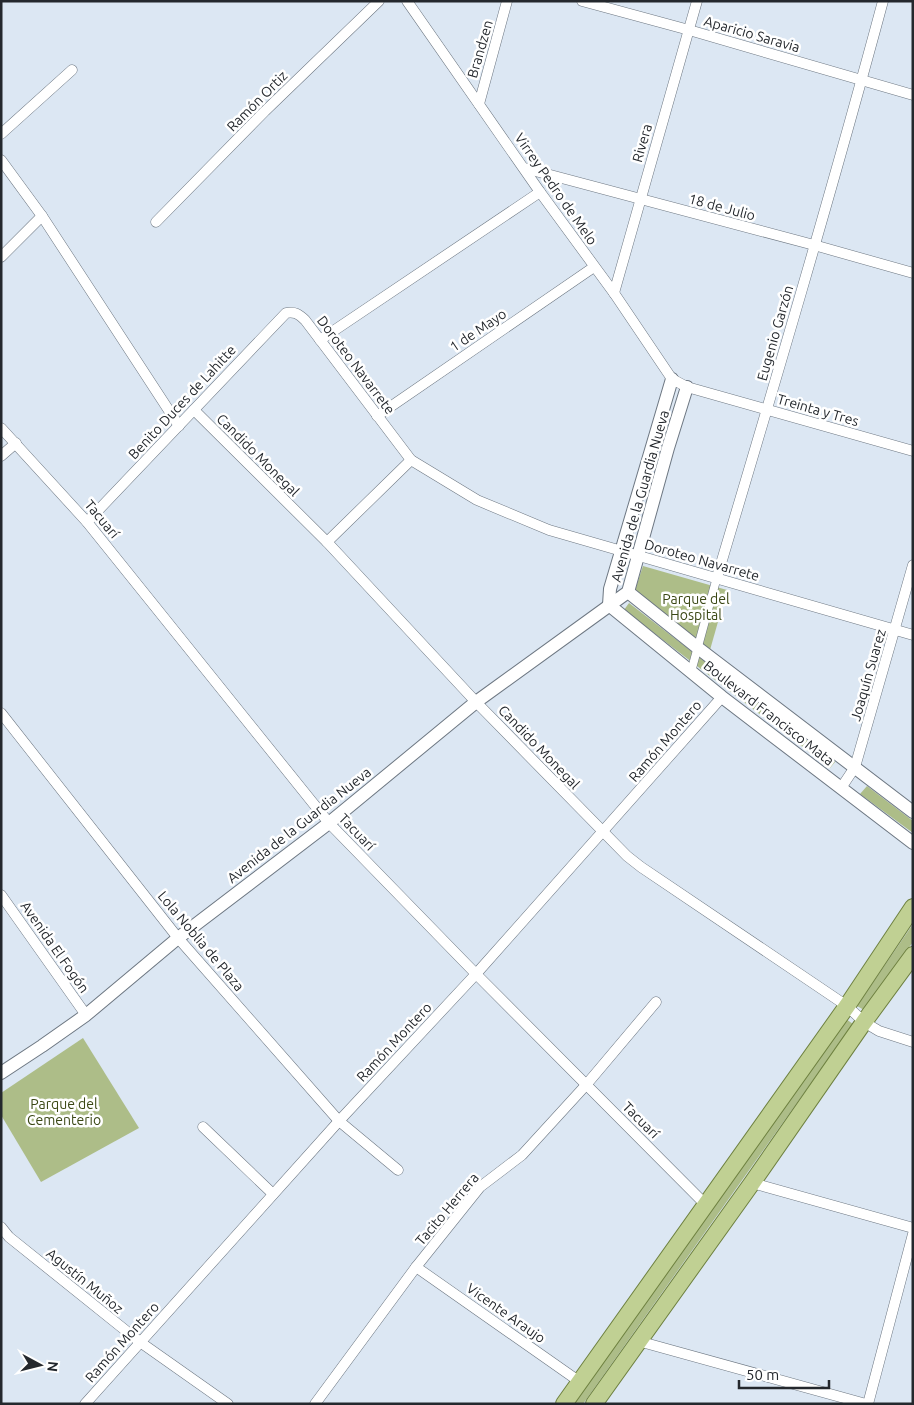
<svg xmlns="http://www.w3.org/2000/svg" width="914" height="1405" font-family="Ubuntu,sans-serif">
  <rect width="100%" height="100%" fill="#dce7f3"/>
  <g fill="#adbd88">
    <polygon points="643,566 727,590 710,650 635,590"/>
    <polygon points="629,603 835,762 830,768 624,610"/>
    <polygon points="867,786 913,821 913,833 860,794"/>
    <polygon points="913,924 913,942 864,1010 857,1006"/>
    <polygon points="846,1019 853,1024 583,1404 573,1404"/>
    <polygon points="83,1038 139,1128 41,1182 1,1115 1,1093"/>
  </g>
  <g fill="none" stroke-linecap="round" stroke-linejoin="round">
    <g stroke="#6d7782" stroke-width="9">
      <polyline id="pedestrian" points="691,672 717,577"/>
    </g>
    <g stroke="#6d7782" stroke-width="11">
      <g id="minor">
        <polyline points="407,1 540,192 614,293 672,379 687,387 913,451"/>
        <polyline points="582,1 689,30 913,95"/>
        <polyline points="479,104 507,1"/>
        <polyline points="1,134 72,70"/>
        <polyline points="1,160 42,216 179,426"/>
        <polyline points="524,168 814,245 913,273"/>
        <polyline points="156,222 265,111 379,1"/>
        <polyline points="1,257 42,216"/>
        <polyline points="614,293 697,1"/>
        <polyline points="320,340 540,192"/>
        <polyline points="194,410 327,542 476,702 627,856 641,867 847,1006 864,1022 879,1031 913,1042"/>
        <polyline points="377,416 594,267"/>
        <polyline points="1,428 87,522 329,823 476,974 705,1204"/>
        <polyline points="1,456 16,443"/>
        <path d="M87 522 286 313C294 311 299 314 305 320L411 460 477 500 549 530 913 635"/>
        <polyline points="327,542 411,460"/>
        <path d="M717 577C774 386 831 194 883 1"/>
        <polyline points="1,713 178,938 339,1121 398,1170"/>
        <polyline points="841,788 855,767 913,565"/>
        <polyline points="1,895 86,1015"/>
        <polyline points="203,1127 273,1194"/>
        <polyline points="752,1183 913,1228"/>
        <polyline points="1,1227 9,1237 140,1342 228,1404"/>
        <polyline points="416,1267 580,1382"/>
        <polyline points="638,1341 866,1404"/>
        <polyline points="85,1404 339,1121 476,974 722,697"/>
        <polyline points="315,1404 416,1267 480,1187 522,1155 586,1085 656,1002"/>
        <polyline points="868,1404 913,1234"/>
      </g>
    </g>
    <g stroke="#6d7782" stroke-width="14">
      <g id="tertiary">
        <polyline points="628,592 698,648 913,812"/>
        <polyline points="609,605 722,697 913,843"/>
        <polyline points="609,605 610,589 672,379"/>
        <polyline points="1,1073 42,1046 86,1015 178,938 329,823 476,702 628,592 668,448 687,387"/>
      </g>
    </g>
    <g stroke="#6e8140" stroke-width="18">
      <g id="primary">
        <polyline points="564,1404 847,1006 913,907"/>
        <polyline points="594,1404 752,1183 864,1022 913,955"/>
      </g>
    </g>
    <use href="#pedestrian" stroke="#fff" stroke-width="8"/>
    <use href="#minor" stroke="#fff" stroke-width="10"/>
    <use href="#tertiary" stroke="#fff" stroke-width="12"/>
    <use href="#primary" stroke="#c0d093" stroke-width="16"/>
  </g>
  <g text-anchor="middle" stroke-width="5" stroke-linejoin="round" paint-order="stroke">
    <g font-size="14" fill="#24282d" stroke="#fff">
      <text transform="translate(752 34) rotate(16)" y="5">Aparicio Saravia</text>
      <text transform="translate(480 49) rotate(-74)" y="5">Brandzen</text>
      <text transform="translate(257 101) rotate(-45)" y="5">Ramón Ortiz</text>
      <text transform="translate(642 143) rotate(-74)" y="5">Rivera</text>
      <text transform="translate(556 189) rotate(55)" y="5">Virrey Pedro de Melo</text>
      <text transform="translate(722 207) rotate(15)" y="5">18 de Julio</text>
      <text transform="translate(478 330) rotate(-34)" y="5">1 de Mayo</text>
      <text transform="translate(775 333) rotate(-74)" y="5">Eugenio Garzón</text>
      <text transform="translate(356 365) rotate(53)" y="5">Doroteo Navarrete</text>
      <text transform="translate(182 402) rotate(-47)" y="5">Benito Duces de Lahitte</text>
      <text transform="translate(818 410) rotate(16)" y="5">Treinta y Tres</text>
      <text transform="translate(258 455) rotate(45)" y="5">Candido Monegal</text>
      <text transform="translate(640 496) rotate(-74)" y="5">Avenida de la Guardia Nueva</text>
      <text transform="translate(102 519) rotate(50)" y="5">Tacuarí</text>
      <text transform="translate(702 560) rotate(16)" y="5">Doroteo Navarrete</text>
      <text transform="translate(868 675) rotate(-74)" y="5">Joaquín Suarez</text>
      <text transform="translate(769 713) rotate(38)" y="5">Boulevard Francisco Mata</text>
      <text transform="translate(665 741) rotate(-49)" y="5">Ramón Montero</text>
      <text transform="translate(539 747) rotate(46)" y="5">Candido Monegal</text>
      <text transform="translate(299 825) rotate(-38)" y="5">Avenida de la Guardia Nueva</text>
      <text transform="translate(357 832) rotate(46)" y="5">Tacuarí</text>
      <text transform="translate(201 941) rotate(50)" y="5">Lola Noblia de Plaza</text>
      <text transform="translate(55 947) rotate(55)" y="5">Avenida El Fogón</text>
      <text transform="translate(394 1042) rotate(-47)" y="5">Ramón Montero</text>
      <text transform="translate(641 1120) rotate(45)" y="5">Tacuarí</text>
      <text transform="translate(447 1209) rotate(-50)" y="5">Tacito Herrera</text>
      <text transform="translate(85 1281) rotate(39)" y="5">Agustín Muñoz</text>
      <text transform="translate(506 1313) rotate(35)" y="5">Vicente Araujo</text>
      <text transform="translate(122 1342) rotate(-48)" y="5">Ramón Montero</text>
    </g>
    <g font-size="14" fill="#3b4815" stroke="#fff">
      <text x="696" y="604">Parque del<tspan x="696" dy="16">Hospital</tspan></text>
      <text x="64" y="1109">Parque del<tspan x="64" dy="16">Cementerio</tspan></text>
    </g>
  </g>
  <rect width="914" height="1405" fill="none" stroke="#24282d" stroke-width="5"/>
  <g transform="translate(40 1365) rotate(97)" stroke="#ffffff" stroke-width="4" paint-order="stroke">
  <path d="M0-4L9 19L0 12L-9 19Z" fill="#24282d"/>
  <text y="-8" font-size="14" font-weight="bold" text-anchor="middle" fill="#24282d">N</text>
  </g>
  <path d="M739 1380v8h90v-8" fill="none" stroke="#24282d" stroke-width="2.5"/>
  <text x="746" y="1380" font-size="15" fill="#24282d" stroke="#ffffff" stroke-width="4" paint-order="stroke">50 m</text>
</svg>
